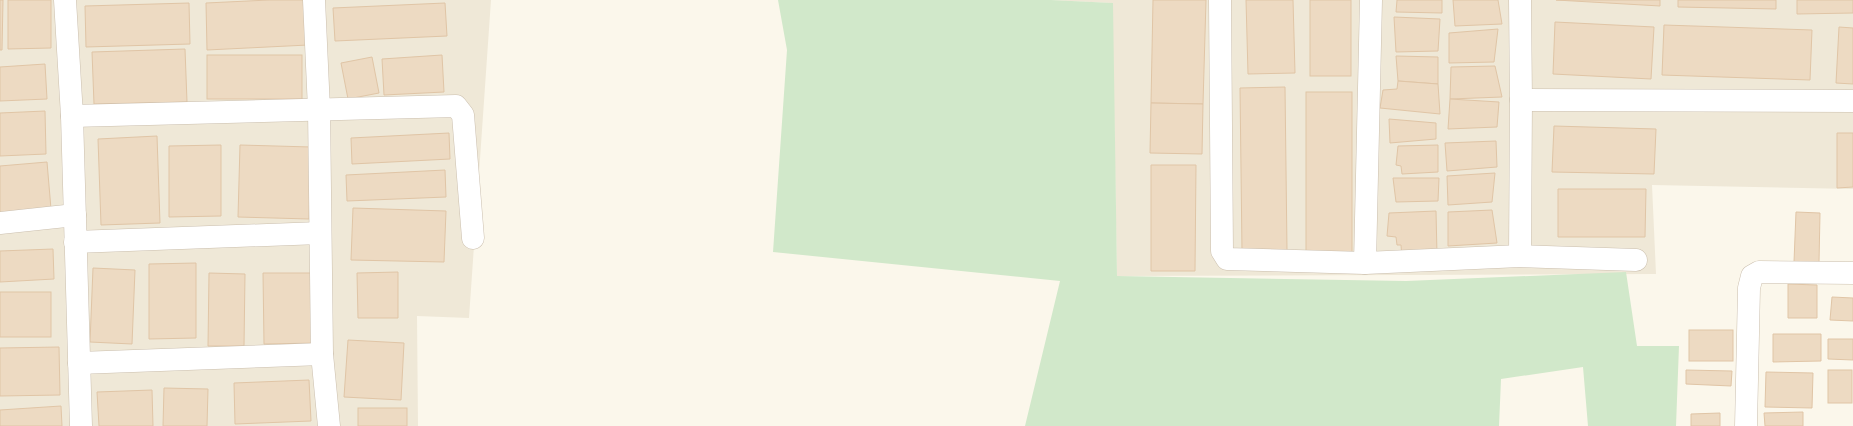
<svg xmlns="http://www.w3.org/2000/svg" width="1853" height="426" font-family="Rubik,sans-serif">
  <rect width="100%" height="100%" fill="#fbf7eb"/>
  <g fill="#efe8d7">
    <polygon points="0,0 491,0 469,318 417,316 418,426 0,426"/>
    <polygon points="1051,0 1853,0 1853,189 1652,185 1656,274 1117,276 1112,3"/>
  </g>
  <polygon fill="#d1e8ca" points="778,0 1051,0 1113,3 1117,276 1406,281 1626,272 1637,346 1679,346 1676,426 1588,426 1583,367 1501,379 1499,426 1025,426 1060,281 773,252 787,50"/>
  <g fill="#eddac2" stroke="#e0c5a6">
    <polygon points="0,0 3,0 2,50 0,50"/>
    <polygon points="8,0 51,0 51,48 8,49"/>
    <polygon points="269,0 307,0 308,45 207,50 206,3"/>
    <polygon points="1153,0 1206,0 1203,104 1151,103"/>
    <polygon points="1246,0 1293,0 1295,73 1248,74"/>
    <rect x="1310" y="0" width="41" height="76"/>
    <polygon points="1397,0 1442,0 1442,13 1396,12"/>
    <polygon points="1453,0 1498,0 1502,24 1455,26"/>
    <polygon points="1556,0 1660,0 1660,6"/>
    <polygon points="1678,0 1776,0 1776,9 1678,7"/>
    <polygon points="1797,0 1853,0 1853,13 1797,14"/>
    <polygon points="189,3 190,44 86,47 85,6"/>
    <polygon points="445,3 447,36 335,41 333,8"/>
    <polygon points="1394,17 1440,19 1438,51 1396,52"/>
    <polygon points="1555,22 1654,27 1651,79 1553,74"/>
    <polygon points="1664,25 1812,30 1810,80 1662,75"/>
    <polygon points="1839,27 1853,28 1853,84 1836,83"/>
    <polygon points="1498,29 1494,62 1449,63 1449,33"/>
    <polygon points="185,49 187,102 94,104 92,52"/>
    <rect x="207" y="55" width="95" height="44"/>
    <polygon points="442,55 444,92 384,95 382,59"/>
    <polygon points="1396,56 1438,57 1438,84 1398,81"/>
    <polygon points="372,57 379,93 348,99 341,63"/>
    <polygon points="45,64 47,99 0,101 0,67"/>
    <polygon points="1495,66 1502,97 1450,99 1451,67"/>
    <polygon points="1398,81 1438,84 1440,114 1380,108 1383,90 1397,89"/>
    <polygon points="1285,87 1287,251 1242,252 1240,88"/>
    <rect x="1306" y="92" width="46" height="160"/>
    <polygon points="1450,99 1499,102 1497,127 1448,129"/>
    <polygon points="1151,103 1203,104 1202,154 1150,153"/>
    <polygon points="45,111 46,154 0,156 0,113"/>
    <polygon points="1389,119 1436,123 1436,139 1390,143"/>
    <polygon points="1554,126 1656,129 1654,174 1552,172"/>
    <polygon points="449,133 450,159 352,164 351,138"/>
    <polygon points="1837,133 1853,133 1853,187 1837,188"/>
    <polygon points="157,136 160,223 101,225 98,139"/>
    <polygon points="1496,141 1497,167 1447,171 1445,143"/>
    <polygon points="221,145 221,216 169,217 169,146"/>
    <polygon points="240,145 311,147 309,219 238,217"/>
    <polygon points="1438,145 1438,172 1402,174 1401,166 1396,165 1398,146"/>
    <polygon points="47,162 51,209 0,214 0,166"/>
    <polygon points="1151,165 1196,165 1195,271 1151,271"/>
    <polygon points="445,170 446,197 347,201 346,175"/>
    <polygon points="1495,173 1492,202 1448,205 1447,176"/>
    <polygon points="1393,178 1439,178 1438,201 1396,202"/>
    <polygon points="1558,189 1646,189 1645,237 1558,237"/>
    <polygon points="353,208 446,211 444,262 351,260"/>
    <polygon points="1492,210 1497,243 1448,246 1448,212"/>
    <polygon points="1436,211 1437,255 1402,259 1401,245 1397,245 1396,237 1387,236 1389,213"/>
    <polygon points="1796,212 1820,213 1819,263 1794,262"/>
    <polygon points="53,249 54,279 0,282 0,251"/>
    <polygon points="196,263 196,338 149,339 149,264"/>
    <polygon points="93,268 135,270 132,344 90,342"/>
    <polygon points="398,272 398,318 358,318 357,273"/>
    <polygon points="209,273 245,274 244,346 208,346"/>
    <polygon points="263,273 316,273 317,343 264,344"/>
    <polygon points="1788,284 1817,285 1817,318 1788,318"/>
    <rect x="0" y="292" width="51" height="45"/>
    <polygon points="1832,297 1853,298 1853,321 1830,320"/>
    <rect x="1689" y="330" width="44" height="31"/>
    <polygon points="1773,334 1821,334 1821,361 1773,362"/>
    <polygon points="1828,339 1853,339 1853,360 1828,359"/>
    <polygon points="348,340 404,343 401,400 344,397"/>
    <polygon points="59,347 60,395 0,396 0,348"/>
    <polygon points="1686,370 1732,371 1731,386 1686,384"/>
    <rect x="1828" y="370" width="24" height="33"/>
    <polygon points="1766,372 1813,373 1812,408 1765,407"/>
    <polygon points="309,380 311,421 235,424 234,383"/>
    <polygon points="164,388 208,389 207,426 163,426"/>
    <polygon points="152,390 153,426 99,426 97,392"/>
    <polygon points="61,406 62,426 0,426 0,410"/>
    <rect x="358" y="408" width="49" height="18"/>
    <polygon points="1803,412 1803,426 1765,426 1764,413"/>
    <polygon points="1720,413 1720,426 1691,426 1691,414"/>
  </g>
  <g fill="none" stroke-linecap="round" stroke-linejoin="round">
    <g stroke="#cbbfae" stroke-width="23">
      <g id="minor">
        <polyline points="65,0 72,116 81,426"/>
        <polyline points="314,0 319,109 322,354 329,426"/>
        <polyline points="1220,0 1222,251 1227,259 1365,263 1520,256 1636,260"/>
        <polyline points="1521,100 1853,101"/>
        <polyline points="72,116 456,106 463,115 473,238"/>
        <polyline points="0,223 75,215"/>
        <polyline points="75,242 320,233"/>
        <polyline points="1520,256 1521,100 1520,0"/>
        <polyline points="1365,263 1371,0"/>
        <polyline points="79,363 322,354"/>
        <polyline points="1746,426 1749,288 1752,276 1759,272 1853,273"/>
      </g>
    </g>
    <use href="#minor" stroke="#fff" stroke-width="22"/>
  </g>
</svg>
